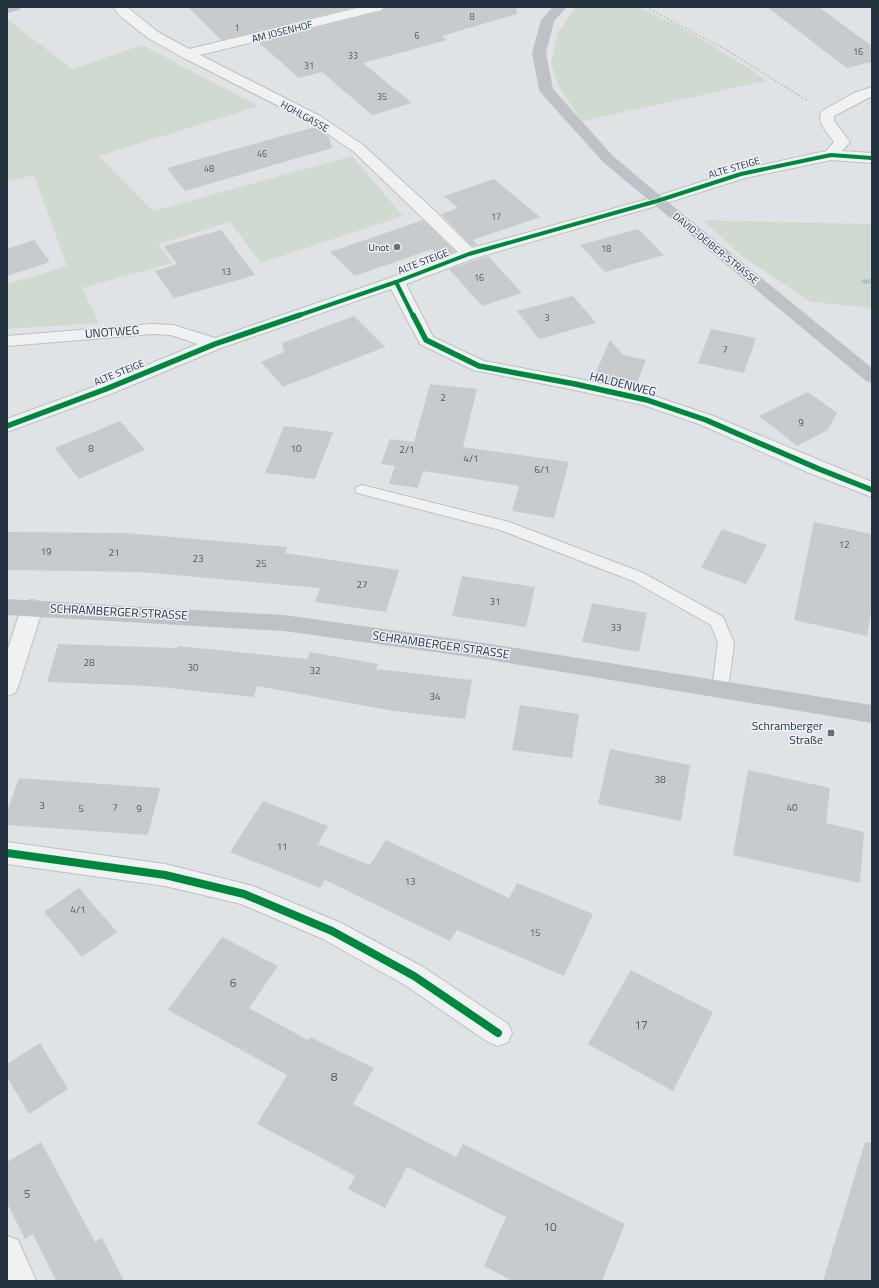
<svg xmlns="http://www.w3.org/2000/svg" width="879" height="1288" font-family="'Titillium Web',sans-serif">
  <rect width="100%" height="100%" fill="#e0e3e5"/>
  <g fill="#d1dad0">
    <polygon points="576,7 638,7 684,29 749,68 766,81 582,121 559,87 551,63 558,33"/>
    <polygon points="7,19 72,69 142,45 258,106 99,156 153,211 352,156 403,216 261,263 230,222 158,244 173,263 82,288 99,323 7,329 7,284 67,266 34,175 7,182"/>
    <polygon points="703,220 872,224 872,308 811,302 740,255"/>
  </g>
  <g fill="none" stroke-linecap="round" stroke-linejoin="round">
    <polygon fill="#acc3d4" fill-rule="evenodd" points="872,279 872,283 865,284 861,282 862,280"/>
  </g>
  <g fill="#c8cbce">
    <polygon points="188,7 355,7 221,40"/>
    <polygon points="385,7 516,7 517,14 442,36 447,40 363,63 412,103 372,115 322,72 299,78 258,42 382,11"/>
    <polygon points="767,7 819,7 872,46 872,62 847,68"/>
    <polygon points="315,127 329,137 332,148 185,191 167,168"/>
    <polygon points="494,179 540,217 473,240 478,245 472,246 441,214 458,208 444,196"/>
    <polygon points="423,220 455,251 439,258 432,249 355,276 330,252"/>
    <polygon points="638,229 664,255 605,272 580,245"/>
    <polygon points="221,230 255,275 174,298 155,271 177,264 164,246"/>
    <polygon points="34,240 50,262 7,276 7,249"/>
    <polygon points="488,256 522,293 482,306 449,269"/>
    <polygon points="573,296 596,323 539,339 517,311"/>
    <polygon points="354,316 385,347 283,387 261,362 284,352 282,343"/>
    <polygon points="711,329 756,338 744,373 698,363"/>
    <polygon points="610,340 623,355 646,360 635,388 593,379"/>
    <polygon points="430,384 477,389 463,447 569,462 554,518 512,511 519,486 423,471 418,488 389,484 395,466 381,464 390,439 414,442"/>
    <polygon points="808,392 837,413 828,430 797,446 759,416"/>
    <polygon points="120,421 145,450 79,479 55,448"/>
    <polygon points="284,426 333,432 315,479 265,473"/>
    <polygon points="814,522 872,534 872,607 867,636 794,620"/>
    <polygon points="722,529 767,545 746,584 701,568"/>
    <polygon points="7,532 126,533 287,547 285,553 399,570 386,612 315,602 320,588 140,572 7,570"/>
    <polygon points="462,576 535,587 526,627 452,616"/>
    <polygon points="592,603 647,613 639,652 582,642"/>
    <polygon points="58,644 177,648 178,646 307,659 310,652 378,664 376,669 472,680 465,719 393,711 257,686 254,697 150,686 47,682"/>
    <polygon points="520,705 579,714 572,758 512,750"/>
    <polygon points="610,749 690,765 681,821 598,804"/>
    <polygon points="748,770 830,788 826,823 864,832 860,883 733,855"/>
    <polygon points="19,778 160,788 148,835 7,825 7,812"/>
    <polygon points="263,801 328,826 318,844 370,865 386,840 509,898 517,883 593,914 564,976 457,930 450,941 325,880 320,888 230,852"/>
    <polygon points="79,888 117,932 82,957 44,912"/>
    <polygon points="222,937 278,966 249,1008 308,1040 310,1037 374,1068 353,1104 456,1157 463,1144 625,1224 602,1281 513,1281 484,1266 506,1217 407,1167 385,1208 348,1189 355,1176 257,1124 287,1075 168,1010"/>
    <polygon points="631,970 713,1012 673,1091 588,1044"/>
    <polygon points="40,1043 68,1089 29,1114 7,1077 7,1064"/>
    <polygon points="41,1142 95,1242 102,1238 124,1281 56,1281 33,1234 25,1239 7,1203 7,1162"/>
    <polygon points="865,1142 872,1143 872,1281 823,1281"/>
  </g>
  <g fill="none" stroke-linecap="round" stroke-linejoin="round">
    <g stroke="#bec1c3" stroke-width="2">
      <polygon id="lane" points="362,485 509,522 643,573 723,617 734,643 728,690 726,695 720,696 714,695 712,690 718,643 711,625 633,581 500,530 357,493 355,490 357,487"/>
    </g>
    <g stroke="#bec1c3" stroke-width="2">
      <g id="street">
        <path d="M113 7H127L158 32 189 49 361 7H384L382 10 200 55 320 116 363 145 436 212 472 248 651 198 735 171 826 151 834 142C828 133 815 121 822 111L854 93 872 87V96L834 116V121L850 142 842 151 872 153V163L831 160 745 178 663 204 475 258 406 284 433 337 484 361 575 378 654 396 713 416 872 482V497L812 474 699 424 643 405 575 390 473 370 420 344 391 289 221 348 113 393 7 432V419L99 385 198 344 171 335 152 334 7 346V336L152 324 173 325 215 338 390 278 458 252 353 151 310 122 182 57 148 38 120 16Z"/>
        <polygon points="32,600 40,602 43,608 18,687 15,693 7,696 7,652 21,608 24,602"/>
        <polygon points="7,842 165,864 253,886 341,923 423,967 508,1024 512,1033 508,1042 498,1046 488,1042 405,985 323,939 241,904 165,886 7,864"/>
        <polygon points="7,1236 18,1240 36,1281 7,1281"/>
      </g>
    </g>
    <polyline stroke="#bfc2c5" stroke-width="1.5" stroke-dasharray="2 2" stroke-linecap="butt" points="646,7 728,51 808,101"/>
    <use href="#lane" fill="#eff1f2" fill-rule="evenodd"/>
    <use href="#street" fill="#eff1f2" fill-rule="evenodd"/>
    <g fill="#bec2c6" fill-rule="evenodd">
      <polygon points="7,7 21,7 19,10 7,13"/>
      <polygon points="553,7 567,7 554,21 546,53 553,89 613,156 663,198 872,368 872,383 866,381 603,162 541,93 539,90 532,53 541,20"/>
      <polygon points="7,599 284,615 484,643 872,705 872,723 484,659 284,631 7,615"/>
    </g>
    <g stroke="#edf1f6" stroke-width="5.5">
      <g id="cycleway-far2">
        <polyline points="396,282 413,316"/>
        <polyline points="297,316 396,282 469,254 657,201 741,174 831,155 872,158"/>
      </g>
    </g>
    <g stroke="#edf1f6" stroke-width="8">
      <g id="cycleway-far1">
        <polyline points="413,315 426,340 479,366 575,384 647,400 706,420 819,469 872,490"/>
        <polyline points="7,426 106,389 215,344 300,315"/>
      </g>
    </g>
    <g stroke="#edf1f6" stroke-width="10">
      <polyline id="cycleway" points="7,853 165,875 244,894 332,931 414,976 498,1033"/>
    </g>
    <use href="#cycleway-far2" stroke="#00873e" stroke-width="4"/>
    <use href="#cycleway-far1" stroke="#00873e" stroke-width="5.5"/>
    <use href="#cycleway" stroke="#00873e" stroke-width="8"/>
  </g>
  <g fill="#66707a" stroke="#edf1f6" stroke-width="1.5">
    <circle cx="397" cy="247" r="4"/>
    <rect x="827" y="729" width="8" height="8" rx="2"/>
  </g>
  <g text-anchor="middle" stroke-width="3" stroke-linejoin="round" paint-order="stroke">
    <g font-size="9" fill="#4e5964">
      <text x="472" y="20">8</text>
      <text x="237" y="31">1</text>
      <text x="417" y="39">6</text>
      <text x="858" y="55">16</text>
      <text x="353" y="59">33</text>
      <text x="309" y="69">31</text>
      <text x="382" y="100">35</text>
      <text x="262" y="157">46</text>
      <text x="209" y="172">48</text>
      <text x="496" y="220">17</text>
      <text x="606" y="252">18</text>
      <text x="226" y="275">13</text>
      <text x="479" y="281">16</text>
      <text x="547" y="321">3</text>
    </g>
    <g font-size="10" fill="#253240" stroke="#edf1f6">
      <text transform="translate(282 31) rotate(-14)" y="4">AM JOSENHOF</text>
      <text transform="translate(305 116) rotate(29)" y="4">HOHLGASSE</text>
      <text transform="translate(734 167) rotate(-16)" y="4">ALTE STEIGE</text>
      <text transform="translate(716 248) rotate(39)" y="4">DAVID-DEIBER-STRASSE</text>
      <text transform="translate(423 261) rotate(-21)" y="4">ALTE STEIGE</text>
      <text transform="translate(119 372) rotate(-22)" y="4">ALTE STEIGE</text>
    </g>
    <g font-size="10" fill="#253240" stroke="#edf1f6" text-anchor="end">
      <text x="389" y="251">Unot</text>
    </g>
    <g font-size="10" fill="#4e5964">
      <text x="725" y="353">7</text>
      <text x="443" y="401">2</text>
      <text x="801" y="426">9</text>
      <text x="91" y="452">8</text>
      <text x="296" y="452">10</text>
      <text x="407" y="453">2/1</text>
      <text x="471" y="462">4/1</text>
      <text x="542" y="473">6/1</text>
      <text x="844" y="548">12</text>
      <text x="46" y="555">19</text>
      <text x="114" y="556">21</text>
      <text x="198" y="562">23</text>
      <text x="261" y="567">25</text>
      <text x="362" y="588">27</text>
      <text x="495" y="605">31</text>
      <text x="616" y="631">33</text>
      <text x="89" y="666">28</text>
      <text x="193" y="671">30</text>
      <text x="315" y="674">32</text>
      <text x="435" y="700">34</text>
      <text x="660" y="783">38</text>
      <text x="42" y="809">3</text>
      <text x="115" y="811">7</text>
      <text x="792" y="811">40</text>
      <text x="81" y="812">5</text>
      <text x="139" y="812">9</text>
      <text x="282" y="850">11</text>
      <text x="410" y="885">13</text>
      <text x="78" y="913">4/1</text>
      <text x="535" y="936">15</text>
    </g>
    <g font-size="12" fill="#253240" stroke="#edf1f6">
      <text transform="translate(112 332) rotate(-4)" y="4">UNOTWEG</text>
      <text transform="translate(623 384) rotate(14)" y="4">HALDENWEG</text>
      <text transform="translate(119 612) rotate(3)" y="4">SCHRAMBERGER STRASSE</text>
      <text transform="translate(441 645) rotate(8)" y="4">SCHRAMBERGER STRASSE</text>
    </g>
    <g font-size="12" fill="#253240" stroke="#edf1f6" text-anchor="end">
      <text x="823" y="730">Schramberger<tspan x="823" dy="14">Straße</tspan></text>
    </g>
    <g font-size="12" fill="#4e5964">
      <text x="233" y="987">6</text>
      <text x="641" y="1029">17</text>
      <text x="334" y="1081">8</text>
      <text x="27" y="1198">5</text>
      <text x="550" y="1231">10</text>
    </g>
  </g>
  <rect width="879" height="1288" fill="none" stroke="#253240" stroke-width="16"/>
</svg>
